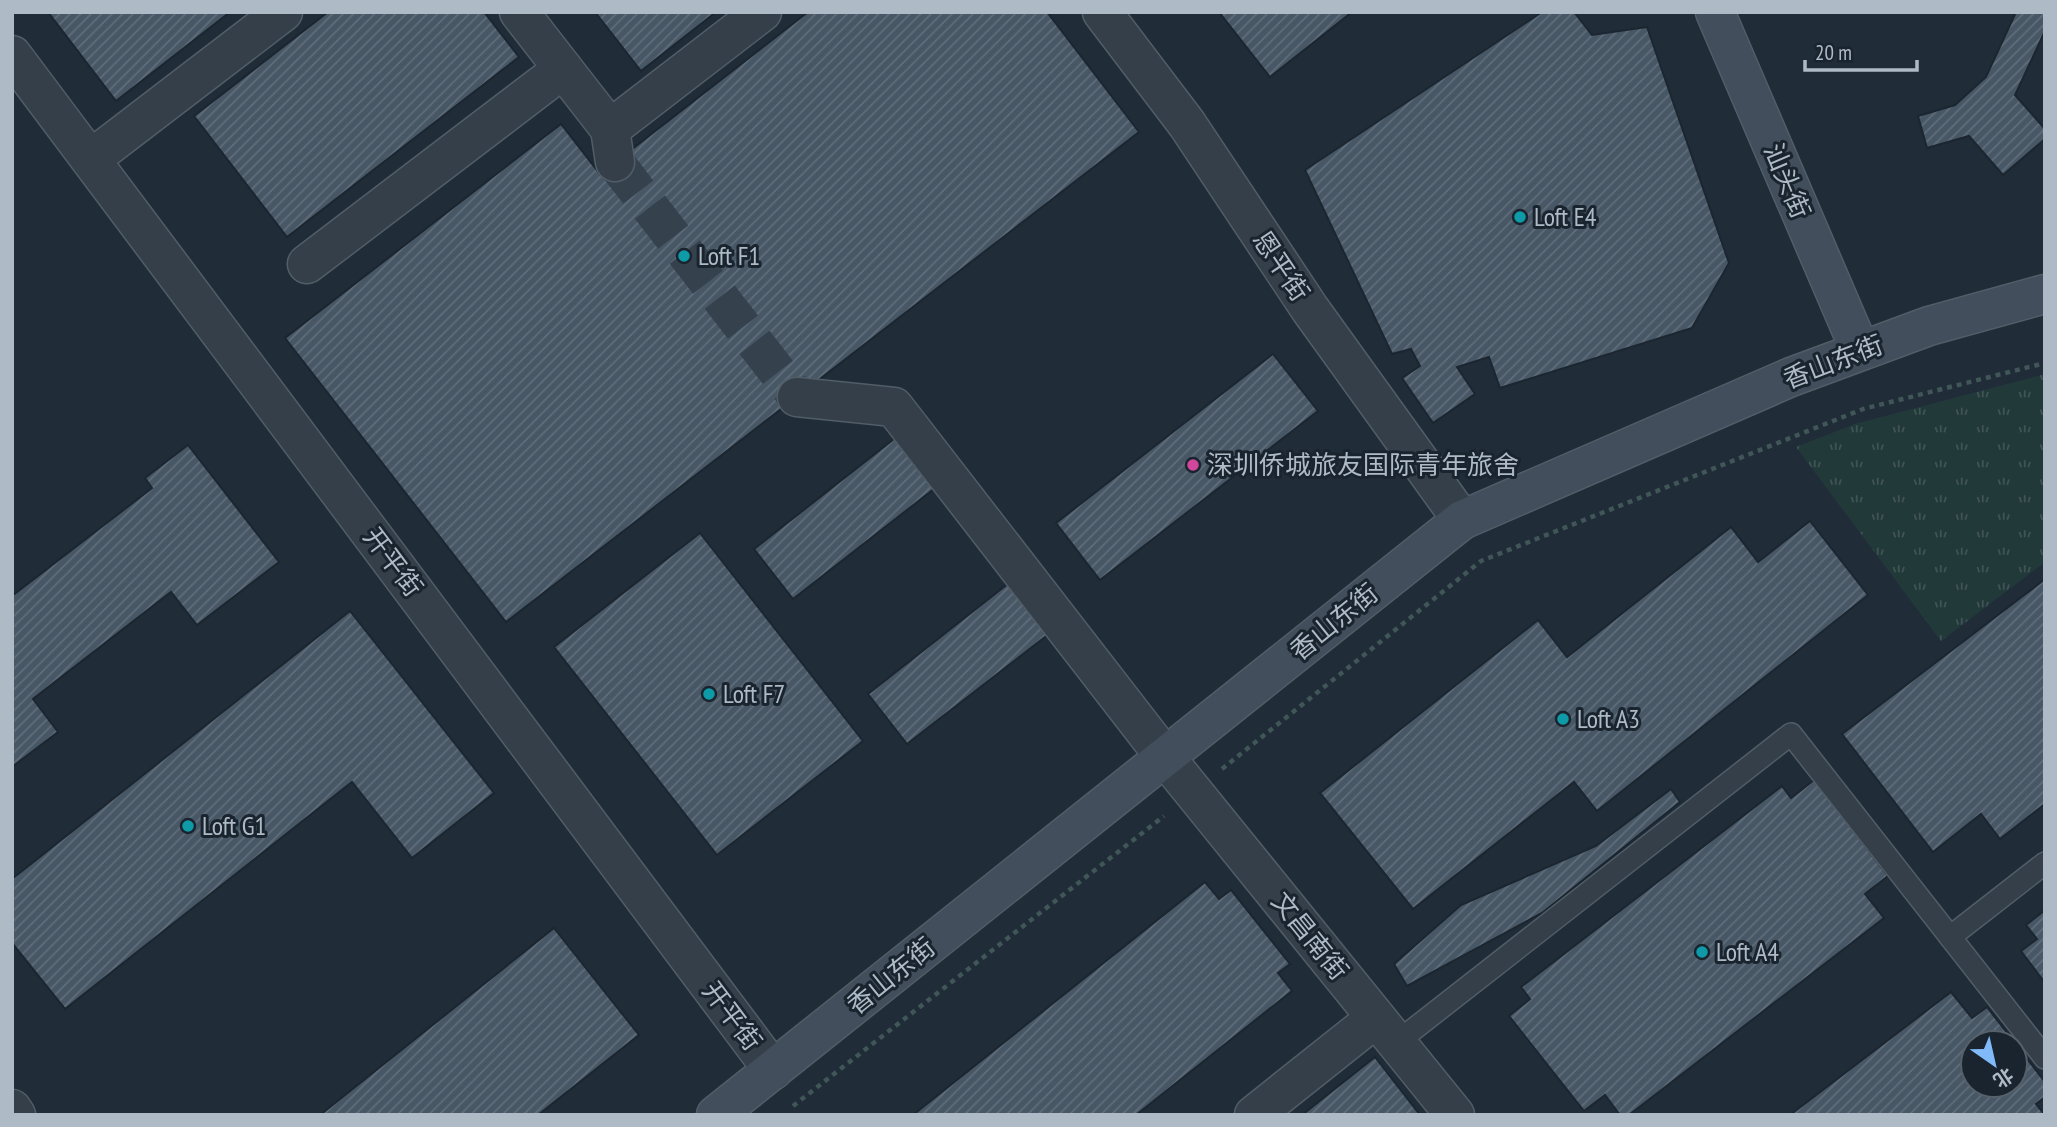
<svg xmlns="http://www.w3.org/2000/svg" width="2057" height="1127" font-family="'PT Sans Narrow','Noto Sans SC',sans-serif">
  <defs>
    <pattern id="grass-tufts" width="24" height="20" patternUnits="userSpaceOnUse" patternTransform="scale(1.75)"><rect width="24" height="20" fill="#22393a"/><path d="M3 7l-1-3M5 7V3M7 7l1-3M15 17l-1-3M17 17v-4M19 17l1-3" fill="none" stroke="#405455"/></pattern>
    <pattern id="building-hatch" width="6" height="6" patternUnits="userSpaceOnUse" patternTransform="scale(1.75)"><rect width="6" height="6" fill="#485765"/><path d="M-1 1l2-2M0 6l6-6M5 7l2-2" fill="none" stroke="#606d7a"/></pattern>
  </defs>
  <rect width="100%" height="100%" fill="#202d39"/>
  <polygon fill="url(#grass-tufts)" points="2045,374 2045,562 1941,641 1796,447 1855,424"/>
  <g fill="url(#building-hatch)" stroke="#1b2630" stroke-width="2">
    <polygon points="48,12 230,12 116,101"/>
    <polygon points="328,12 484,12 519,57 287,237 194,116"/>
    <polygon points="595,12 716,12 641,71"/>
    <polygon points="808,12 1047,12 1139,132 506,622 285,338 561,124 600,174"/>
    <polygon points="1219,12 1352,12 1270,77"/>
    <polygon points="1542,12 1574,12 1592,35 1647,27 1729,263 1692,328 1500,388 1489,357 1457,367 1475,394 1433,423 1402,378 1420,366 1411,349 1392,354 1305,170"/>
    <polygon points="2016,12 2045,12 2045,31 2015,95 2045,129 2045,139 2003,175 1969,136 1927,148 1918,116 1955,105 1986,77"/>
    <polygon points="1273,354 1318,411 1100,580 1056,523"/>
    <polygon points="899,435 939,485 793,599 754,549"/>
    <polygon points="188,445 279,562 197,625 171,592 33,699 58,732 12,767 12,596 152,488 145,478"/>
    <polygon points="1810,521 1868,595 1597,811 1574,782 1413,909 1320,793 1538,620 1567,657 1731,527 1758,562"/>
    <polygon points="700,533 863,741 717,855 554,647"/>
    <polygon points="1014,579 1054,630 907,744 868,694"/>
    <polygon points="2045,579 2045,804 2000,839 1981,814 1933,852 1842,734"/>
    <polygon points="350,611 494,793 412,858 352,782 65,1009 12,943 12,879"/>
    <polygon points="1814,780 1888,876 1865,894 1884,918 1629,1115 1620,1115 1605,1095 1584,1111 1509,1016 1530,999 1521,987 1782,786 1791,798"/>
    <polygon points="1671,789 1680,802 1542,913 1407,986 1394,964 1461,905 1596,846"/>
    <polygon points="1205,882 1219,899 1231,890 1290,964 1278,973 1292,991 1136,1115 913,1115"/>
    <polygon points="2045,910 2045,983 2021,951 2037,939 2026,925"/>
    <polygon points="554,928 639,1035 538,1115 320,1115"/>
    <polygon points="1951,992 1972,1018 1987,1007 2015,1043 1973,1043 1973,1085 2015,1085 2015,1043 2045,1082 2045,1097 2036,1104 2045,1115 1790,1115"/>
    <polygon points="1375,1057 1420,1115 1302,1115"/>
  </g>
  <g fill="none" stroke-linecap="round" stroke-linejoin="round">
    <polyline stroke="#35424e" stroke-width="38" stroke-dasharray="38 19" stroke-linecap="butt" points="615,162 797,397"/>
    <g stroke="#515d67" stroke-width="24">
      <g id="lane">
        <polyline points="1950,937 2045,863"/>
        <polyline points="1396,1043 1791,734 2045,1058"/>
      </g>
    </g>
    <g stroke="#515d67" stroke-width="41">
      <g id="street">
        <polyline points="519,12 610,129 615,162"/>
        <polyline points="1102,12 1187,124 1310,309 1462,520"/>
        <polyline points="12,55 773,1070"/>
        <polyline points="610,129 762,12"/>
        <polyline points="91,159 283,12"/>
        <polyline points="307,264 563,69"/>
        <polyline points="797,397 894,407 1165,757 1455,1115"/>
        <polyline points="12,1109 16,1115"/>
        <polyline points="1254,1115 1376,1018"/>
      </g>
    </g>
    <g stroke="#515d67" stroke-width="41">
      <g id="secondary">
        <polyline points="1715,12 1860,350"/>
        <polyline points="716,1115 1462,520 1791,377 1929,326 2045,294"/>
      </g>
    </g>
    <g stroke="#405657" stroke-width="4.5" stroke-dasharray="5 5" stroke-linecap="butt">
      <polyline points="1222,769 1481,561 1863,409 2045,363"/>
      <polyline points="793,1106 1164,816"/>
    </g>
    <use href="#lane" stroke="#343f49" stroke-width="21"/>
    <use href="#street" stroke="#343f49" stroke-width="38"/>
    <use href="#secondary" stroke="#424e5c" stroke-width="38"/>
  </g>
  <g fill="#0f9aa8" stroke="#19242e" stroke-width="2.5">
    <circle cx="1520" cy="217" r="7"/>
    <circle cx="684" cy="256" r="7"/>
    <circle cx="709" cy="694" r="7"/>
    <circle cx="1563" cy="719" r="7"/>
    <circle cx="188" cy="826" r="7"/>
    <circle cx="1702" cy="952" r="7"/>
  </g>
  <circle fill="#d1479c" stroke="#19242e" stroke-width="2.5" cx="1193" cy="465" r="7"/>
  <g text-anchor="middle" stroke-width="6" stroke-linejoin="round" paint-order="stroke">
    <g font-size="26" fill="#aebac6" stroke="#19242e">
      <text transform="translate(1787 181) rotate(67)" y="9">汕头街</text>
      <text transform="translate(1281 266) rotate(56)" y="9">恩平街</text>
      <text transform="translate(1833 362) rotate(-21)" y="9">香山东街</text>
      <text transform="translate(393 562) rotate(53)" y="9">开平街</text>
      <text transform="translate(1334 622) rotate(-39)" y="9">香山东街</text>
      <text transform="translate(1310 936) rotate(51)" y="9">文昌南街</text>
      <text transform="translate(891 976) rotate(-39)" y="9">香山东街</text>
      <text transform="translate(732 1016) rotate(53)" y="9">开平街</text>
    </g>
    <g font-size="26" fill="#aebac6" stroke="#19242e" text-anchor="start">
      <text x="1534" y="226">Loft E4</text>
      <text x="698" y="265">Loft F1</text>
      <text x="1207" y="474">深圳侨城旅友国际青年旅舍</text>
      <text x="723" y="703">Loft F7</text>
      <text x="1577" y="728">Loft A3</text>
      <text x="202" y="835">Loft G1</text>
      <text x="1716" y="961">Loft A4</text>
    </g>
  </g>
  <rect width="2057" height="1127" fill="none" stroke="#aebac6" stroke-width="28"/>
  <g transform="translate(1994 1064) rotate(146)"><circle r="33" fill="#19242e" stroke="#55606b" stroke-width="2"/>
  <path d="M0-5L12 26L0 18L-12 26Z" fill="#80baf9"/>
  <text y="-10" font-size="19" font-weight="bold" text-anchor="middle" fill="#aebac6">北</text>
  </g>
  <path d="M1805 60v10h112v-10" fill="none" stroke="#aebac6" stroke-width="3.5"/>
  <text x="1815" y="60" font-size="21" fill="#aebac6" stroke="#19242e" stroke-width="5" paint-order="stroke">20 m</text>
</svg>
